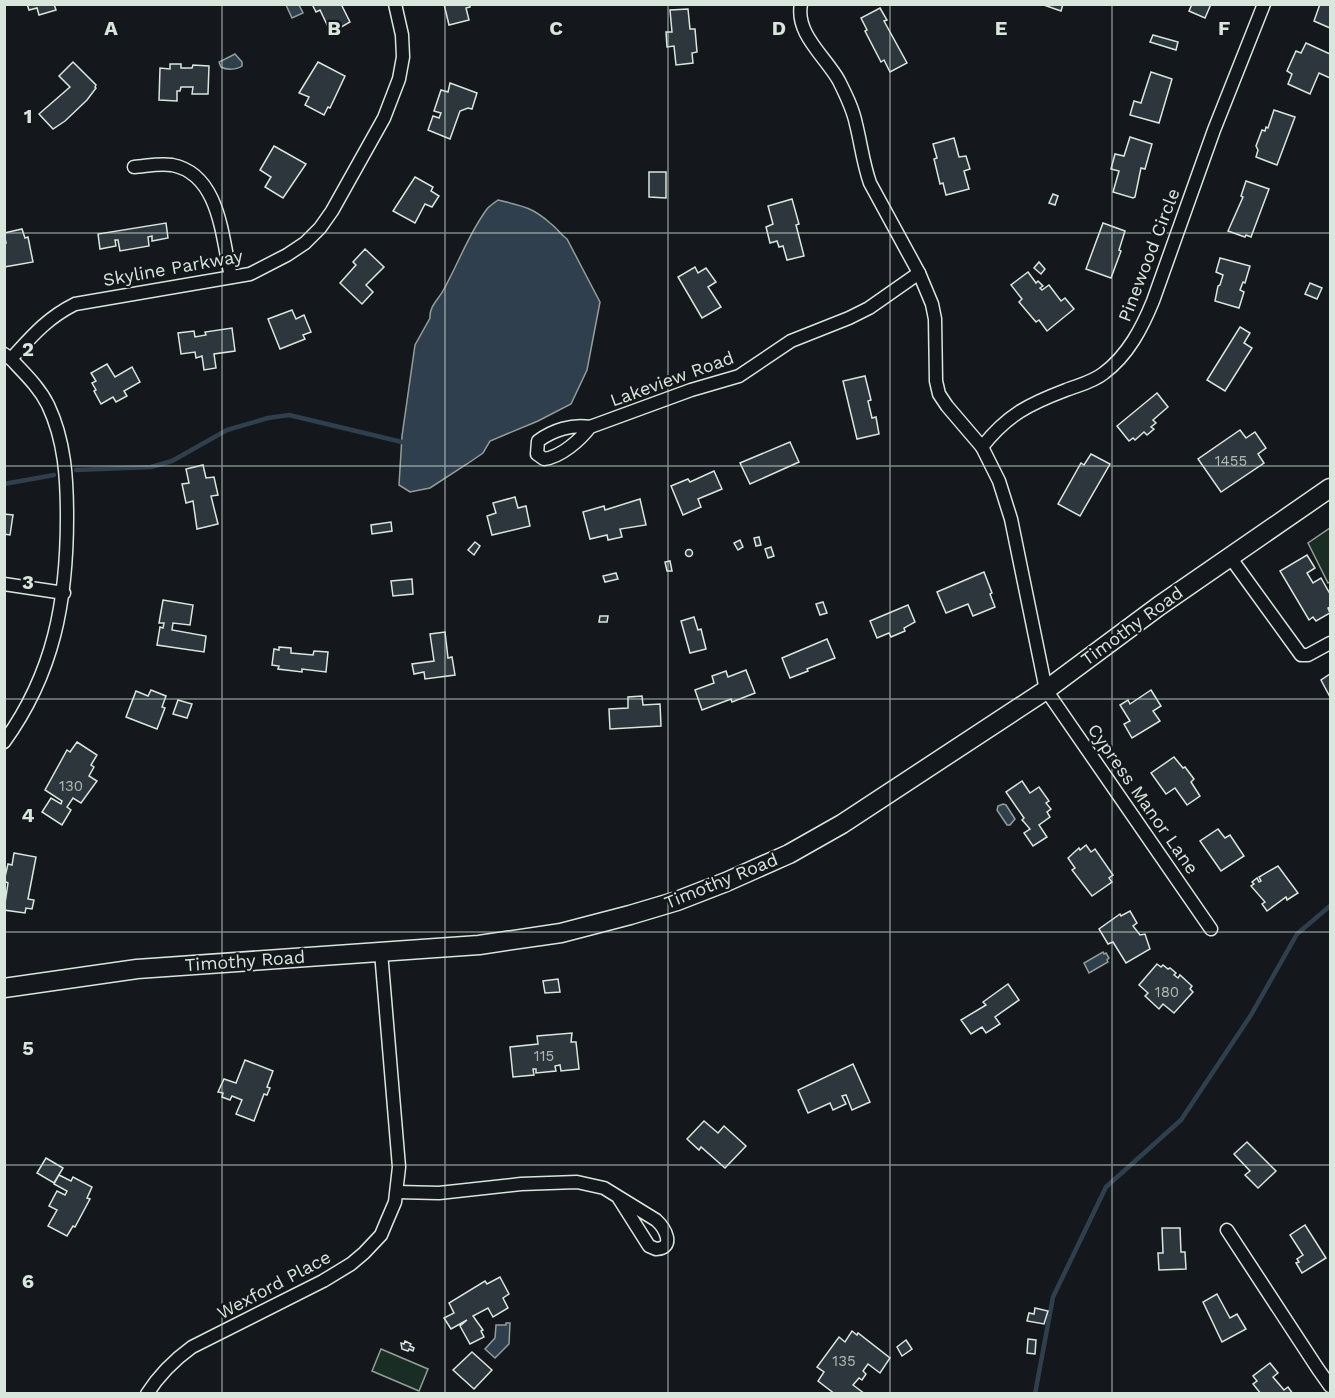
<svg xmlns="http://www.w3.org/2000/svg" width="1335" height="1398" font-family="'Work Sans',sans-serif">
  <rect width="100%" height="100%" fill="#14181c"/>
  <g fill="#1a2d24" stroke="#939e99" stroke-width="1.5">
    <polygon points="1330,528 1330,582 1328,583 1308,543"/>
    <polygon points="381,1349 428,1369 419,1391 372,1371"/>
  </g>
  <g fill="#2f3f4d" stroke="#939e99" stroke-width="1.5">
    <polygon points="286,5 299,5 303,13 292,18"/>
    <path d="M235 54 242 62V66C237 70 226 70 221 67L219 62Z"/>
    <path d="M498 200C522 206 532 207 550 223 557 228 560 234 567 239L600 302 587 370 571 404 538 421 490 441 483 453 467 464 430 488 410 492 399 485 402 436 415 345 430 318C429 306 439 299 444 289 459 262 469 233 487 209 490 205 494 203 498 200Z"/>
    <polygon points="1003,804 1006,805 1015,819 1010,825 1007,825 997,810 998,806"/>
    <polygon points="1103,952 1104,954 1106,953 1109,958 1107,960 1108,962 1089,973 1084,963"/>
    <polygon points="506,1323 510,1323 509,1344 495,1358 485,1349 495,1338 496,1325 506,1325"/>
  </g>
  <g fill="none" stroke-linecap="round" stroke-linejoin="round">
    <g stroke="#2f3f4d" stroke-width="4.5">
      <polyline points="76,470 151,467 172,461 227,430 268,418 289,415 402,442"/>
      <polyline points="4,484 54,475"/>
      <polyline points="1035,1394 1053,1297 1106,1187 1181,1120 1251,1015 1297,934 1330,906"/>
    </g>
  </g>
  <g fill="#2c363c" stroke="#d8e6dc" stroke-width="1.5">
    <polygon points="27,4 54,4 56,10 39,15 37,8 29,10"/>
    <polygon points="312,4 341,4 350,22 331,33 320,10 316,12"/>
    <polygon points="444,4 470,4 470,7 466,8 469,20 449,25"/>
    <polygon points="1041,4 1063,4 1061,11"/>
    <polygon points="1192,4 1211,4 1205,18 1189,11"/>
    <polygon points="1320,4 1330,4 1330,28 1314,21"/>
    <polygon points="880,8 887,20 884,21 907,63 890,72 884,60 881,62 865,31 867,30 861,18"/>
    <polygon points="688,9 690,29 695,29 697,52 692,53 693,63 676,65 674,46 667,47 666,32 672,32 670,10"/>
    <polygon points="1153,35 1178,42 1176,50 1150,42"/>
    <polygon points="1306,43 1330,54 1330,78 1319,73 1310,94 1288,84 1292,74 1287,71 1296,51 1301,53"/>
    <polygon points="73,62 96,85 95,87 96,88 87,100 65,121 53,129 39,114 70,87 59,76"/>
    <polygon points="318,62 345,76 330,108 328,107 324,115 305,105 309,97 299,93"/>
    <polygon points="170,64 181,64 181,68 192,68 193,65 209,66 208,94 192,94 193,87 181,87 180,91 177,91 177,101 159,100 160,68 170,69"/>
    <polygon points="1151,72 1172,79 1159,123 1130,115 1134,101 1141,103"/>
    <polygon points="450,83 477,93 472,109 468,108 460,111 450,139 428,130 433,116 439,118 441,113 434,111 441,90 448,92"/>
    <polygon points="1274,110 1295,117 1277,165 1256,157 1258,150 1256,146 1262,130 1265,131 1266,127 1268,128"/>
    <polygon points="1130,137 1152,144 1145,169 1141,168 1135,197 1133,198 1113,192 1119,171 1111,169 1115,154 1124,156"/>
    <polygon points="954,138 959,157 966,156 970,169 964,171 969,189 946,195 943,183 940,184 934,159 937,158 933,144"/>
    <polygon points="274,146 306,164 283,198 265,187 271,177 260,170"/>
    <polygon points="649,172 666,172 666,198 649,197"/>
    <polygon points="415,177 433,187 431,191 439,196 432,207 425,204 415,223 393,211"/>
    <polygon points="1246,181 1269,189 1251,237 1246,235 1245,237 1228,231 1243,197 1241,196"/>
    <polygon points="1053,194 1058,196 1055,205 1049,203"/>
    <polygon points="792,199 799,224 796,225 804,256 787,260 783,246 779,247 777,241 770,243 766,227 773,224 768,206"/>
    <polygon points="166,223 168,238 152,241 152,236 148,237 149,246 120,251 118,240 115,240 116,246 100,249 98,234"/>
    <polygon points="1103,223 1125,231 1119,250 1121,251 1111,278 1086,269"/>
    <polygon points="22,229 25,238 28,237 33,262 4,267 4,243 6,243 4,233"/>
    <polygon points="365,249 384,267 366,285 373,292 362,304 340,283 356,265 353,262"/>
    <polygon points="1220,258 1250,266 1245,283 1243,282 1240,290 1244,292 1239,308 1215,301 1218,286 1220,285 1223,275 1216,272"/>
    <polygon points="1039,262 1045,269 1041,274 1034,268"/>
    <polygon points="695,267 698,273 706,268 716,282 708,287 721,307 702,318 678,277"/>
    <polygon points="1028,272 1036,283 1038,281 1043,286 1040,288 1042,290 1049,285 1061,301 1065,298 1074,309 1047,331 1039,320 1036,322 1019,302 1022,299 1011,285"/>
    <polygon points="1310,283 1322,288 1317,299 1305,294"/>
    <polygon points="292,310 296,319 304,315 311,332 303,335 305,339 280,349 268,319"/>
    <polygon points="1240,327 1250,333 1244,343 1252,348 1225,391 1207,380"/>
    <polygon points="232,328 235,351 214,354 216,368 204,370 202,356 196,358 195,352 181,354 178,333 194,331 195,337 206,335 205,332"/>
    <polygon points="107,364 115,377 132,367 140,382 124,391 127,396 116,402 113,397 101,404 94,391 96,390 92,383 96,381 91,373"/>
    <polygon points="865,376 871,400 868,401 872,418 876,417 879,434 857,439 843,381"/>
    <polygon points="1157,393 1168,407 1153,420 1156,423 1151,427 1154,429 1147,435 1144,432 1135,440 1133,438 1129,441 1117,426"/>
    <polygon points="1240,430 1246,438 1255,432 1266,448 1258,454 1264,463 1221,492 1198,459"/>
    <polygon points="790,442 799,462 750,484 740,463"/>
    <polygon points="1091,454 1110,464 1080,516 1058,504 1081,463 1084,465"/>
    <polygon points="203,465 206,478 214,477 218,495 211,496 218,524 197,529 193,501 186,503 182,484 189,483 186,469"/>
    <polygon points="714,471 722,489 698,499 701,507 683,515 671,486 688,479 690,482"/>
    <polygon points="515,497 518,508 526,506 530,526 492,535 487,516 496,513 493,503"/>
    <polygon points="640,499 646,525 620,529 622,537 608,540 607,535 590,539 583,512 604,506 605,510"/>
    <polygon points="4,514 13,515 10,535 4,534"/>
    <polygon points="391,522 392,531 372,534 371,525"/>
    <polygon points="759,537 761,545 756,546 754,538"/>
    <polygon points="740,540 743,547 738,550 734,543"/>
    <polygon points="475,542 480,546 474,555 468,550"/>
    <polygon points="771,547 774,556 768,558 765,549"/>
    <circle cx="689" cy="553" r="3.5"/>
    <polygon points="1307,555 1315,568 1307,573 1313,583 1321,578 1330,594 1330,607 1328,608 1330,613 1316,621 1313,617 1309,620 1280,571"/>
    <polygon points="670,561 672,571 667,571 665,562"/>
    <polygon points="984,572 992,593 990,594 995,607 973,616 968,604 946,613 937,592"/>
    <polygon points="616,573 618,579 605,582 603,576"/>
    <polygon points="412,579 413,594 393,596 391,581"/>
    <polygon points="163,600 193,605 190,625 173,623 172,630 206,636 204,652 157,645 160,627 163,628 164,623 159,623"/>
    <polygon points="823,602 827,613 820,615 816,604"/>
    <polygon points="908,605 915,622 904,628 905,631 891,637 889,633 877,638 870,621"/>
    <polygon points="600,616 608,616 607,622 599,622"/>
    <polygon points="694,617 698,630 701,629 706,649 690,653 681,621"/>
    <polygon points="445,632 448,658 452,657 455,675 425,679 424,672 414,674 412,664 434,661 430,634"/>
    <polygon points="827,639 835,658 807,669 808,671 790,678 782,658"/>
    <polygon points="279,647 291,648 291,653 313,655 314,651 328,652 326,672 302,669 302,672 278,669 279,666 272,665 274,649 279,650"/>
    <polygon points="746,670 755,693 732,702 731,699 702,710 695,690 714,683 712,676 726,671 728,677"/>
    <polygon points="1330,674 1330,697 1321,680"/>
    <polygon points="151,690 166,696 162,707 165,708 157,729 126,717 136,691 148,696"/>
    <polygon points="1151,690 1161,706 1153,711 1160,721 1132,738 1124,724 1130,721 1120,705 1128,700 1130,704"/>
    <polygon points="642,696 643,705 660,704 661,726 610,729 609,709 628,708 628,697"/>
    <polygon points="178,700 192,704 187,718 173,714"/>
    <polygon points="77,742 97,755 91,765 94,767 89,776 97,781 81,803 73,798 67,807 71,810 62,825 42,812 51,798 61,804 62,801 45,790 67,750 70,752"/>
    <polygon points="1174,757 1183,768 1185,767 1194,779 1191,782 1200,796 1187,805 1175,788 1166,794 1151,773"/>
    <polygon points="1022,781 1030,793 1039,787 1049,801 1046,803 1051,809 1047,812 1050,817 1039,825 1047,837 1033,846 1024,833 1030,829 1024,822 1022,820 1024,818 1006,792"/>
    <polygon points="1218,829 1225,838 1230,835 1244,856 1221,871 1200,841"/>
    <polygon points="1086,845 1091,852 1095,849 1113,875 1109,878 1112,882 1092,896 1072,870 1075,868 1068,858 1079,848 1080,850"/>
    <polygon points="14,853 36,857 28,899 34,900 32,909 26,908 25,913 4,910 8,883 4,881 8,864 12,865"/>
    <polygon points="1278,866 1298,893 1287,900 1286,897 1267,911 1262,904 1265,902 1251,886 1254,884 1252,882 1257,878 1259,882 1261,881 1259,877"/>
    <polygon points="1130,911 1137,923 1133,926 1140,935 1145,934 1150,949 1126,963 1113,942 1108,944 1099,929 1120,914 1121,916"/>
    <polygon points="1157,964 1161,967 1163,965 1168,969 1170,968 1176,973 1174,975 1178,978 1180,975 1192,986 1190,989 1193,992 1174,1013 1163,1004 1159,1009 1145,996 1148,993 1139,985"/>
    <polygon points="558,979 560,992 545,993 543,981"/>
    <polygon points="1008,984 1019,1000 995,1017 1000,1024 986,1033 982,1027 971,1034 961,1020 986,1005 983,1002"/>
    <polygon points="572,1033 571,1042 576,1042 579,1069 561,1071 560,1065 555,1066 556,1071 536,1073 536,1069 533,1069 534,1075 513,1077 510,1047 538,1044 537,1036"/>
    <polygon points="245,1060 273,1071 267,1087 270,1088 267,1095 264,1094 254,1121 236,1114 242,1100 232,1096 230,1100 222,1097 223,1093 218,1092 224,1079 236,1083"/>
    <polygon points="853,1064 870,1102 852,1110 846,1095 842,1096 846,1104 833,1110 830,1103 808,1113 798,1090"/>
    <polygon points="704,1121 718,1133 724,1126 746,1146 725,1168 701,1147 699,1150 687,1139"/>
    <polygon points="1247,1142 1276,1171 1258,1188 1245,1175 1250,1171 1234,1154"/>
    <polygon points="46,1158 63,1168 54,1183 37,1173"/>
    <polygon points="59,1175 71,1181 73,1177 92,1187 87,1198 90,1199 75,1227 73,1226 67,1236 48,1226 57,1210 49,1206 57,1191 65,1195 67,1191 54,1184"/>
    <polygon points="1305,1225 1326,1258 1302,1273 1296,1263 1299,1262 1297,1259 1303,1255 1290,1235"/>
    <polygon points="1162,1228 1180,1228 1181,1252 1185,1252 1186,1269 1159,1270 1158,1253 1163,1253"/>
    <polygon points="500,1277 509,1294 503,1298 508,1308 493,1317 488,1308 473,1316 483,1330 481,1331 484,1337 470,1344 460,1326 467,1320 451,1329 444,1318 454,1313 449,1303 485,1281 487,1284"/>
    <polygon points="1217,1294 1230,1318 1237,1314 1246,1329 1222,1342 1203,1302"/>
    <polygon points="1035,1308 1048,1311 1044,1324 1027,1321 1029,1313 1034,1314"/>
    <polygon points="852,1331 857,1335 858,1333 890,1358 880,1373 868,1364 863,1371 866,1374 862,1380 859,1378 853,1385 865,1394 835,1394 818,1381 824,1372 817,1367 839,1337 845,1342"/>
    <polygon points="1028,1339 1036,1340 1035,1354 1027,1353"/>
    <polygon points="906,1340 912,1349 902,1356 897,1347"/>
    <polygon points="405,1341 411,1344 410,1346 414,1348 413,1351 409,1349 408,1351 402,1349 401,1343 404,1344"/>
    <polygon points="472,1352 492,1370 474,1389 453,1370"/>
    <polygon points="1270,1363 1278,1373 1273,1377 1284,1390 1288,1387 1293,1394 1261,1394 1253,1384 1257,1381 1253,1376"/>
  </g>
  <g fill="none" stroke-linecap="round" stroke-linejoin="round">
    <g stroke="#d8e6dc" stroke-width="15">
      <g id="minor">
        <path d="M801 4C795 34 826 57 839 81 846 95 853 109 856 124 861 144 863 163 870 183L919 273 932 304 935 319 936 381 939 394 947 406 982 447 999 481 1011 519 1046 690 1211 929"/>
        <path d="M134 167C147 166 159 163 172 165 220 174 222 238 231 277"/>
        <path d="M4 354 11 359C32 336 47 318 75 304L250 274 287 255 305 243 320 228 332 211 384 118 399 79 403 57 402 35 395 4"/>
        <path d="M590 427C580 440 561 457 544 459L537 454 538 441C553 430 572 424 590 427L691 390 739 376 791 341 849 318 869 308 919 273"/>
        <path d="M982 447C1007 415 1029 404 1066 390 1079 385 1093 382 1104 373 1128 355 1142 328 1153 301L1214 130 1264 4"/>
        <polyline points="1230,557 1301,655 1308,655 1330,643"/>
        <polyline points="4,584 64,593"/>
        <path d="M4 742C54 673 67 601 67 517 67 479 65 441 48 405 39 387 25 374 11 359"/>
        <path d="M397 1192 439 1193 521 1184 577 1182 604 1188 656 1220C665 1228 676 1248 656 1249L649 1246 618 1197"/>
        <polyline points="1227,1230 1318,1369 1330,1386"/>
        <path d="M147 1394C159 1375 174 1360 192 1347L323 1281 351 1264 364 1253 381 1235 386 1223 395 1202 399 1167 381 952"/>
      </g>
    </g>
    <g stroke="#d8e6dc" stroke-width="21">
      <polyline id="secondary" points="4,988 137,969 479,945 561,933 630,915 677,901 726,882 789,854 842,824 1046,690 1159,606 1330,488"/>
    </g>
    <use href="#minor" stroke="#14181c" stroke-width="12"/>
    <use href="#secondary" stroke="#14181c" stroke-width="18"/>
  </g>
  <path fill="none" stroke="#d8e6dc" stroke-width="1.5" stroke-opacity="0.55" d="M222 4V1394M445 4V1394M668 4V1394M890 4V1394M1112 4V1394M4 233H1330M4 466H1330M4 699H1330M4 932H1330M4 1165H1330"/>
  <g text-anchor="middle" stroke-width="4.5" stroke-linejoin="round" paint-order="stroke">
    <g font-size="15" fill="#adbab4">
      <text x="1231" y="466">1455</text>
      <text x="71" y="791">130</text>
      <text x="1167" y="997">180</text>
      <text x="544" y="1061">115</text>
      <text x="844" y="1366">135</text>
    </g>
    <g font-size="18" fill="#d8e6dc" stroke="#14181c">
      <text transform="translate(1149 255) rotate(-69)" y="6">Pinewood Circle</text>
      <text transform="translate(173 268) rotate(-10)" y="6">Skyline Parkway</text>
      <text transform="translate(672 379) rotate(-20)" y="6">Lakeview Road</text>
      <text transform="translate(1132 626) rotate(-36)" y="6">Timothy Road</text>
      <text transform="translate(1143 799) rotate(55)" y="6">Cypress Manor Lane</text>
      <text transform="translate(721 881) rotate(-22)" y="6">Timothy Road</text>
      <text transform="translate(245 961) rotate(-4)" y="6">Timothy Road</text>
      <text transform="translate(274 1285) rotate(-28)" y="6">Wexford Place</text>
    </g>
  </g>
  <g font-size="20" text-anchor="middle" font-weight="bold" fill="#d8e6dc" stroke="#14181c" stroke-width="4.5" stroke-linejoin="round" paint-order="stroke">
    <text x="111" y="35">A</text>
    <text x="334" y="35">B</text>
    <text x="556" y="35">C</text>
    <text x="779" y="35">D</text>
    <text x="1001" y="35">E</text>
    <text x="1224" y="35">F</text>
    <text x="28" y="123">1</text>
    <text x="28" y="356">2</text>
    <text x="28" y="589">3</text>
    <text x="28" y="822">4</text>
    <text x="28" y="1055">5</text>
    <text x="28" y="1288">6</text>
  </g>
  <rect width="1335" height="1398" fill="none" stroke="#d8e6dc" stroke-width="12"/>
</svg>
